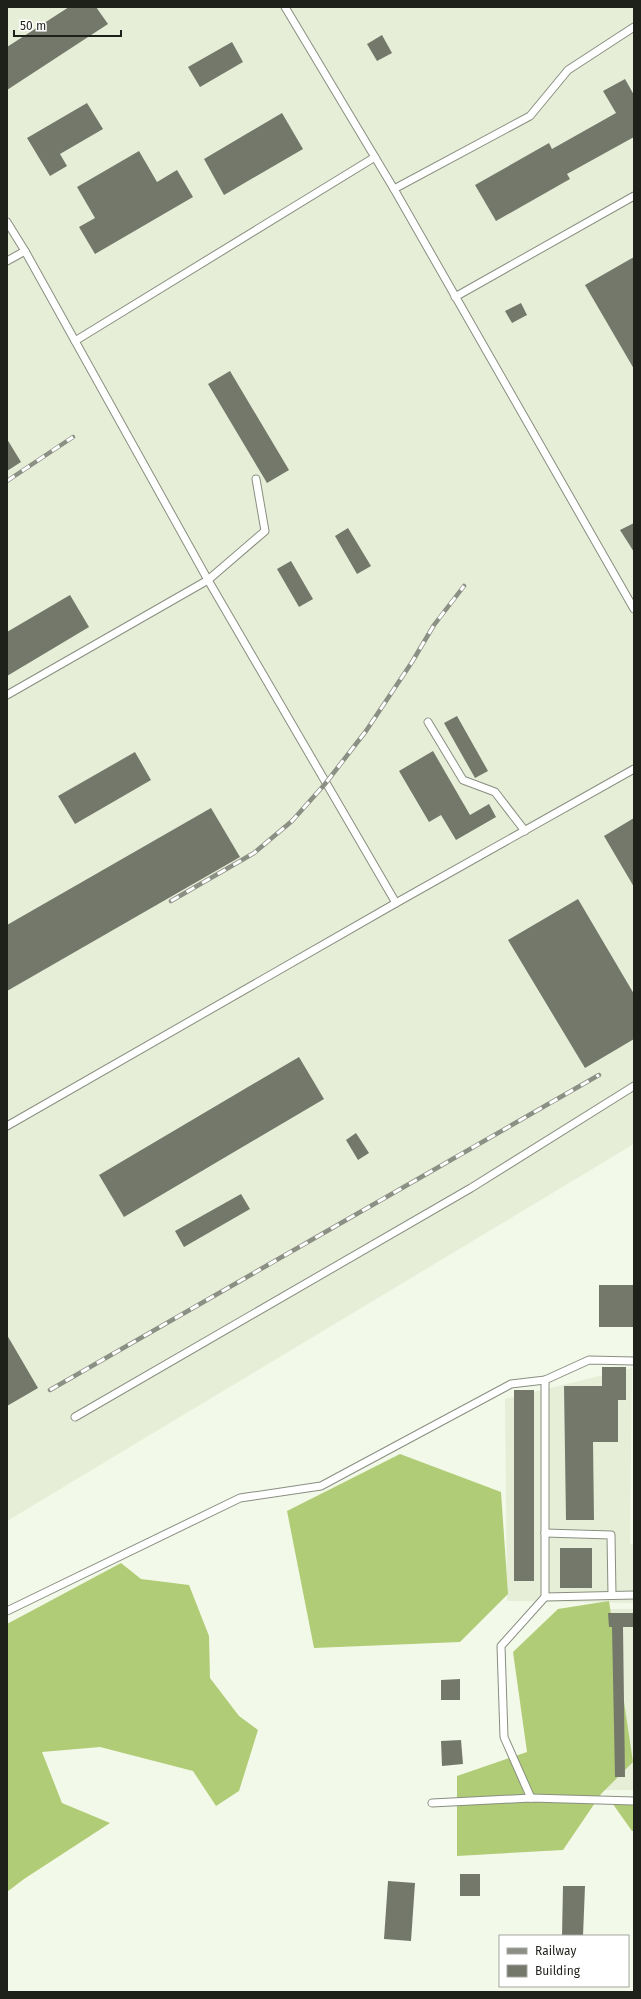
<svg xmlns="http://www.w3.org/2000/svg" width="641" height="1999" font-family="'Fira Sans',sans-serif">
  <rect width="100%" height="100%" fill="#f3f9e9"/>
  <g fill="#e6eed7">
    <polygon points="7,7 634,7 634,1144 7,1521"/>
    <polygon points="632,1368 630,1544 634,1544 634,1603 507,1601 505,1399"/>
    <polygon points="604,1609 634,1609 634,1790 605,1790"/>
  </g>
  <g fill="#b0cc76">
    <polygon points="400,1454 501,1492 508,1594 460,1642 314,1648 287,1511"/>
    <polygon points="121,1563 141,1579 189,1585 209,1636 210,1678 239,1716 258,1730 239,1791 216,1806 193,1771 100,1747 42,1752 62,1803 110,1823 24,1879 7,1892 7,1624"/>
    <polygon points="609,1601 633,1762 601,1794 563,1850 457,1856 457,1776 527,1752 513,1652 558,1609"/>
    <polygon points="610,1800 634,1800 634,1831 632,1831"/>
  </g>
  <g fill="#73786a">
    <polygon points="69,7 96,7 108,24 7,90 7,47"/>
    <polygon points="382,35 392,53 377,61 367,44"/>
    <polygon points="232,42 243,62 200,87 188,67"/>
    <polygon points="625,79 634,95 634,137 567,174 570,179 496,221 475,185 549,143 552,149 616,113 603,91"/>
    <polygon points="87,103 103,129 60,154 67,166 50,176 27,138"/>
    <polygon points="282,113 303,149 224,195 204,159"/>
    <polygon points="139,151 157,182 177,170 193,197 95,254 79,227 95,218 77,187"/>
    <polygon points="634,257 634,369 585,285"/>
    <polygon points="521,303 527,315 512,323 505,311"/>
    <polygon points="230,371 289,470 267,483 208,384"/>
    <polygon points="7,439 21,462 7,471"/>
    <polygon points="634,523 634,552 620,530"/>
    <polygon points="348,528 371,566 357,574 335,536"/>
    <polygon points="291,561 313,599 299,607 277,569"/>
    <polygon points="70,595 89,627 7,676 7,632"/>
    <polygon points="457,716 488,771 475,778 444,723"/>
    <polygon points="433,751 470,815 489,804 496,817 456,840 441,815 429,822 399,771"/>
    <polygon points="135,752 151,780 75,824 58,796"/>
    <polygon points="211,808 240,857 7,991 7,925"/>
    <polygon points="634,818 634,887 604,836"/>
    <polygon points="578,899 634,994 634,1039 585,1068 508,940"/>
    <polygon points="299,1057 324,1099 124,1217 99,1175"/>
    <polygon points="356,1133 369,1153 358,1160 346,1140"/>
    <polygon points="241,1194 250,1209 184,1247 175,1231"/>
    <rect x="599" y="1285" width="35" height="42"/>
    <polygon points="7,1335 38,1388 7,1406"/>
    <polygon points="602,1367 626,1367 626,1400 618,1400 618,1442 593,1442 594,1520 566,1520 564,1386 602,1386"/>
    <rect x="514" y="1390" width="20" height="191"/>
    <rect x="560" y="1548" width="32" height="40"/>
    <polygon points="608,1613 634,1613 634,1627 623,1627 625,1777 615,1777 612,1627 609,1627"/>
    <polygon points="460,1679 460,1700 441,1700 441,1680"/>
    <polygon points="461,1740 463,1764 442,1766 441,1741"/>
    <rect x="460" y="1874" width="20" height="22"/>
    <polygon points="388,1881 415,1883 411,1941 384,1939"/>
    <polygon points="563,1886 585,1886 583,1936 562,1936"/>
  </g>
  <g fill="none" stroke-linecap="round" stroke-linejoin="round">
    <g stroke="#898f80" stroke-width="9">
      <g id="lane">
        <polyline points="285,7 394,189 634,609"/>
        <polyline points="394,189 530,116 568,70 634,27"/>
        <polyline points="7,222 25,251 208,580 396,903"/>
        <polyline points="7,261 25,251"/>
        <polyline points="455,297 634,196"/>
        <polyline points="75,341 375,157"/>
        <polyline points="7,695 208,580 265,531 256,479"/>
        <polyline points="428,722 463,780 495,792 525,831"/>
        <polyline points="7,1126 396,903 634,769"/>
        <polyline points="75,1417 471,1188 634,1086"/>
        <polyline points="545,1533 611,1535 612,1595"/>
        <polyline points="545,1597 634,1595"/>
        <polyline points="7,1611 240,1498 321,1486 511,1384 545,1380 589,1360 634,1361"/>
        <polyline points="531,1798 504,1737 501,1646 545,1597 545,1380"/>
        <polyline points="432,1803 531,1798 634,1801"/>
      </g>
    </g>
    <use href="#lane" stroke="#fff" stroke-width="7"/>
    <g stroke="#8b8f84" stroke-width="4.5">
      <g id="rail">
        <polyline points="7,481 73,437"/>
        <polyline points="171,901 254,853 292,821 325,784 366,731 412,662 434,625 464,586"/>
        <polyline points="50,1390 599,1075"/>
      </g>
    </g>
    <use href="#rail" stroke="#fff" stroke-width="3" stroke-dasharray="9" stroke-linecap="butt"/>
  </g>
  <rect width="641" height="1999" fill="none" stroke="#1e201a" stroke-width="16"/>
  <rect x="499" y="1935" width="130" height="52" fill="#ffffff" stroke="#a5a6a3"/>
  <rect x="507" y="1948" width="20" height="6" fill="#8b8f84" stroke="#a5a6a3"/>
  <text x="535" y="1955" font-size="12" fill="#1e201a">Railway</text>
  <rect x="507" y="1965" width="20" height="12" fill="#73786a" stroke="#a5a6a3"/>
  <text x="535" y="1975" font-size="12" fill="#1e201a">Building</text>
  <path d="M14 30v6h107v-6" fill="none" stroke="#1e201a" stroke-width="2"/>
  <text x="20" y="30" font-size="12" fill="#1e201a" stroke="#ffffff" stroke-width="3" paint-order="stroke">50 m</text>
</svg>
